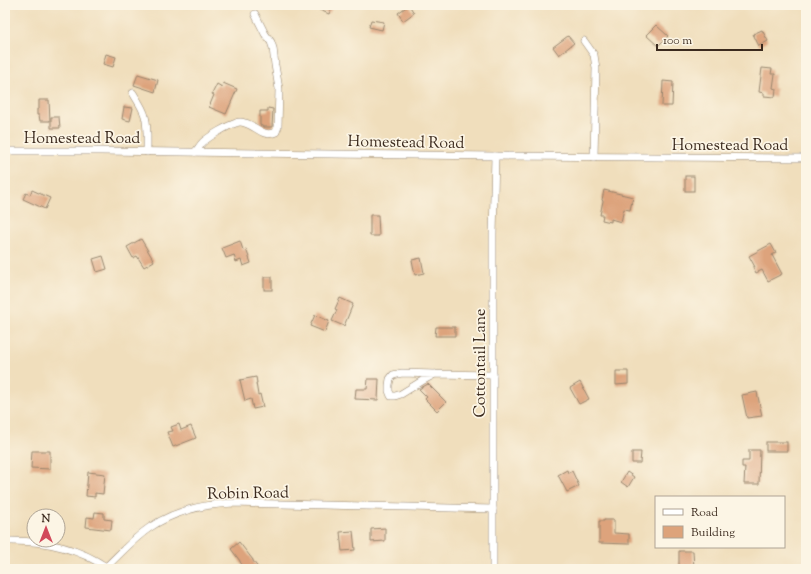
<svg xmlns="http://www.w3.org/2000/svg" width="811" height="574" font-family="'Sorts Mill Goudy',serif">
  <rect width="100%" height="100%" fill="#fcf5e5"/>
  <filter id="ink" filterUnits="userSpaceOnUse"><feTurbulence type="fractalNoise" baseFrequency=".025" numOctaves="2"/><feDisplacementMap in="SourceGraphic" scale="8" xChannelSelector="R" yChannelSelector="G"/><feConvolveMatrix kernelMatrix="1 2 1 2 8 2 1 2 1" color-interpolation-filters="sRGB"/></filter>
  <filter id="wash" filterUnits="userSpaceOnUse"><feTurbulence type="fractalNoise" baseFrequency=".012" numOctaves="4" result="noise"/><feDisplacementMap in="SourceGraphic" scale="16" xChannelSelector="R" yChannelSelector="G"/><feGaussianBlur stdDeviation="0.9" result="paint"/><feColorMatrix in="noise" values="0 0 0 0 0 0 0 0 0 0 0 0 0 0 0 0 0 1.4 0 .05"/><feComposite in="paint" operator="in"/></filter>
  <g filter="url(#wash)">
    <rect width="100%" height="100%" fill="#f0debc"/>
    <g id="blocks">
      <g fill="#dda37b">
        <polygon points="308,5 333,5 329,14"/>
        <polygon points="409,5 414,13 403,21 398,13"/>
        <polygon points="371,20 384,22 382,30 369,27"/>
        <polygon points="656,25 668,36 658,46 646,35"/>
        <polygon points="762,30 768,41 759,46 753,34"/>
        <polygon points="568,36 574,43 559,55 553,47"/>
        <polygon points="106,54 116,57 113,67 103,64"/>
        <polygon points="762,68 772,69 771,74 775,74 773,88 776,89 775,97 764,96 764,93 759,92"/>
        <polygon points="138,74 158,80 155,92 134,85"/>
        <polygon points="663,81 673,82 672,106 662,106"/>
        <polygon points="223,83 237,89 226,114 209,107 214,95 212,94 217,84 222,87"/>
        <polygon points="39,100 49,100 50,121 40,121 39,115 37,115 37,109 39,109"/>
        <polygon points="124,107 133,108 130,121 122,119"/>
        <polygon points="268,108 273,109 272,127 264,127 260,125 260,111 268,111"/>
        <polygon points="51,117 59,117 60,128 51,128"/>
        <rect x="685" y="176" width="9" height="15"/>
        <polygon points="32,190 50,198 45,209 23,199 26,193 30,195"/>
        <polygon points="604,190 633,197 630,210 624,209 621,222 611,219 611,222 602,220 603,215 600,215 603,201 602,200"/>
        <polygon points="370,215 378,215 379,236 370,236"/>
        <polygon points="141,239 154,261 144,267 137,256 133,258 127,247"/>
        <polygon points="240,241 243,250 246,249 251,263 243,266 241,260 236,262 234,255 226,258 222,248"/>
        <polygon points="771,244 776,253 772,255 782,274 768,281 762,270 756,273 753,267 755,267 749,256"/>
        <polygon points="103,256 107,269 97,272 93,259"/>
        <polygon points="421,258 424,273 415,275 412,260"/>
        <rect x="264" y="277" width="8" height="13"/>
        <polygon points="340,298 353,304 344,326 332,321 337,310 335,309"/>
        <polygon points="315,315 329,321 325,332 310,326"/>
        <polygon points="436,327 455,327 455,336 435,336"/>
        <polygon points="616,371 628,371 628,384 616,385"/>
        <polygon points="256,377 257,383 256,383 258,395 260,394 263,407 253,409 251,399 245,401 240,380"/>
        <polygon points="368,379 379,379 378,400 355,399 356,389 367,389"/>
        <polygon points="580,382 589,399 579,404 570,388"/>
        <polygon points="428,384 446,402 437,411 425,399 427,397 419,389"/>
        <polygon points="757,392 762,416 747,418 742,395"/>
        <polygon points="179,424 181,430 191,426 196,438 173,447 167,432 173,431 171,427"/>
        <rect x="766" y="442" width="21" height="9"/>
        <polygon points="749,450 760,450 759,484 744,484 745,467 742,467 742,461 749,461"/>
        <polygon points="32,451 50,451 50,469 31,468"/>
        <polygon points="632,452 641,452 640,463 632,463"/>
        <polygon points="567,470 568,473 572,471 579,486 567,492 558,475"/>
        <polygon points="88,472 105,474 103,494 95,493 95,497 86,496"/>
        <polygon points="627,472 634,477 628,487 621,482"/>
        <polygon points="95,512 104,513 104,519 112,520 111,530 86,527 87,517 94,518"/>
        <polygon points="604,520 614,520 614,533 629,534 629,544 599,543 599,521 604,521"/>
        <polygon points="385,528 385,541 371,542 371,529"/>
        <polygon points="353,531 355,550 342,551 340,532"/>
        <polygon points="239,542 253,560 253,561 259,569 246,569 240,562 240,561 231,549"/>
        <polygon points="679,551 693,551 694,569 679,569"/>
      </g>
    </g>
  </g>
  <g filter="url(#ink)">
    <use href="#blocks" fill-opacity="0" stroke="#96846d" stroke-width="1"/>
    <g fill="none" stroke-linecap="round" stroke-linejoin="round">
      <g stroke="#96846d" stroke-width="8">
        <g id="minor">
          <polyline points="584,41 594,55 596,68 594,157"/>
          <path d="M133 93C137 100 143 108 145 116 148 127 147 140 147 152"/>
          <polyline points="5,151 101,151 495,156 806,158"/>
          <path d="M195 152C198 149 200 145 203 142 210 136 227 126 236 123 238 122 242 122 245 123 257 126 262 138 276 132L278 127 279 89 275 65 273 48 271 42 265 34 255 14"/>
          <polyline points="435,374 422,381 401,394 395,396 391,396 389,391 389,385 390,379 393,375 402,373 435,374 493,375"/>
          <path d="M5 541C40 540 77 547 106 567 120 554 133 539 149 528 174 511 205 504 234 503L493 509"/>
          <polyline points="493,569 493,234 495,156"/>
        </g>
      </g>
      <use href="#minor" stroke="#fff" stroke-width="7"/>
    </g>
  </g>
  <g text-anchor="middle" stroke-width="3.5" stroke-linejoin="round" paint-order="stroke">
    <g font-size="16" fill="#3b2a1e" stroke="#fcf5e5">
      <text x="82" y="143">Homestead Road</text>
      <text transform="translate(406 141) rotate(1)" y="6">Homestead Road</text>
      <text x="730" y="150">Homestead Road</text>
      <text transform="translate(479 363) rotate(-90)" y="6">Cottontail Lane</text>
      <text transform="translate(248 492) rotate(-1)" y="6">Robin Road</text>
    </g>
  </g>
  <rect width="811" height="574" fill="none" stroke="#fcf5e5" stroke-width="20"/>
  <rect x="655" y="496" width="130" height="52" fill="#fcf5e5" stroke="#afa495"/>
  <rect x="663" y="509" width="20" height="6" fill="#ffffff" stroke="#afa495"/>
  <text x="691" y="516" font-size="12" fill="#3b2a1e">Road</text>
  <rect x="663" y="526" width="20" height="12" fill="#dda37b" stroke="#afa495"/>
  <text x="691" y="536" font-size="12" fill="#3b2a1e">Building</text>
  <g transform="translate(46 528)"><circle r="19" fill="#fcf5e5" stroke="#afa495"/>
  <path d="M0-3L7 15L0 10L-7 15Z" fill="#d1495b"/>
  <text y="-6" font-size="11" font-weight="bold" text-anchor="middle" fill="#3b2a1e">N</text>
  </g>
  <path d="M657 44v6h105v-6" fill="none" stroke="#3b2a1e" stroke-width="2"/>
  <text x="663" y="44" font-size="12" fill="#3b2a1e" stroke="#fcf5e5" stroke-width="3" paint-order="stroke">100 m</text>
</svg>
